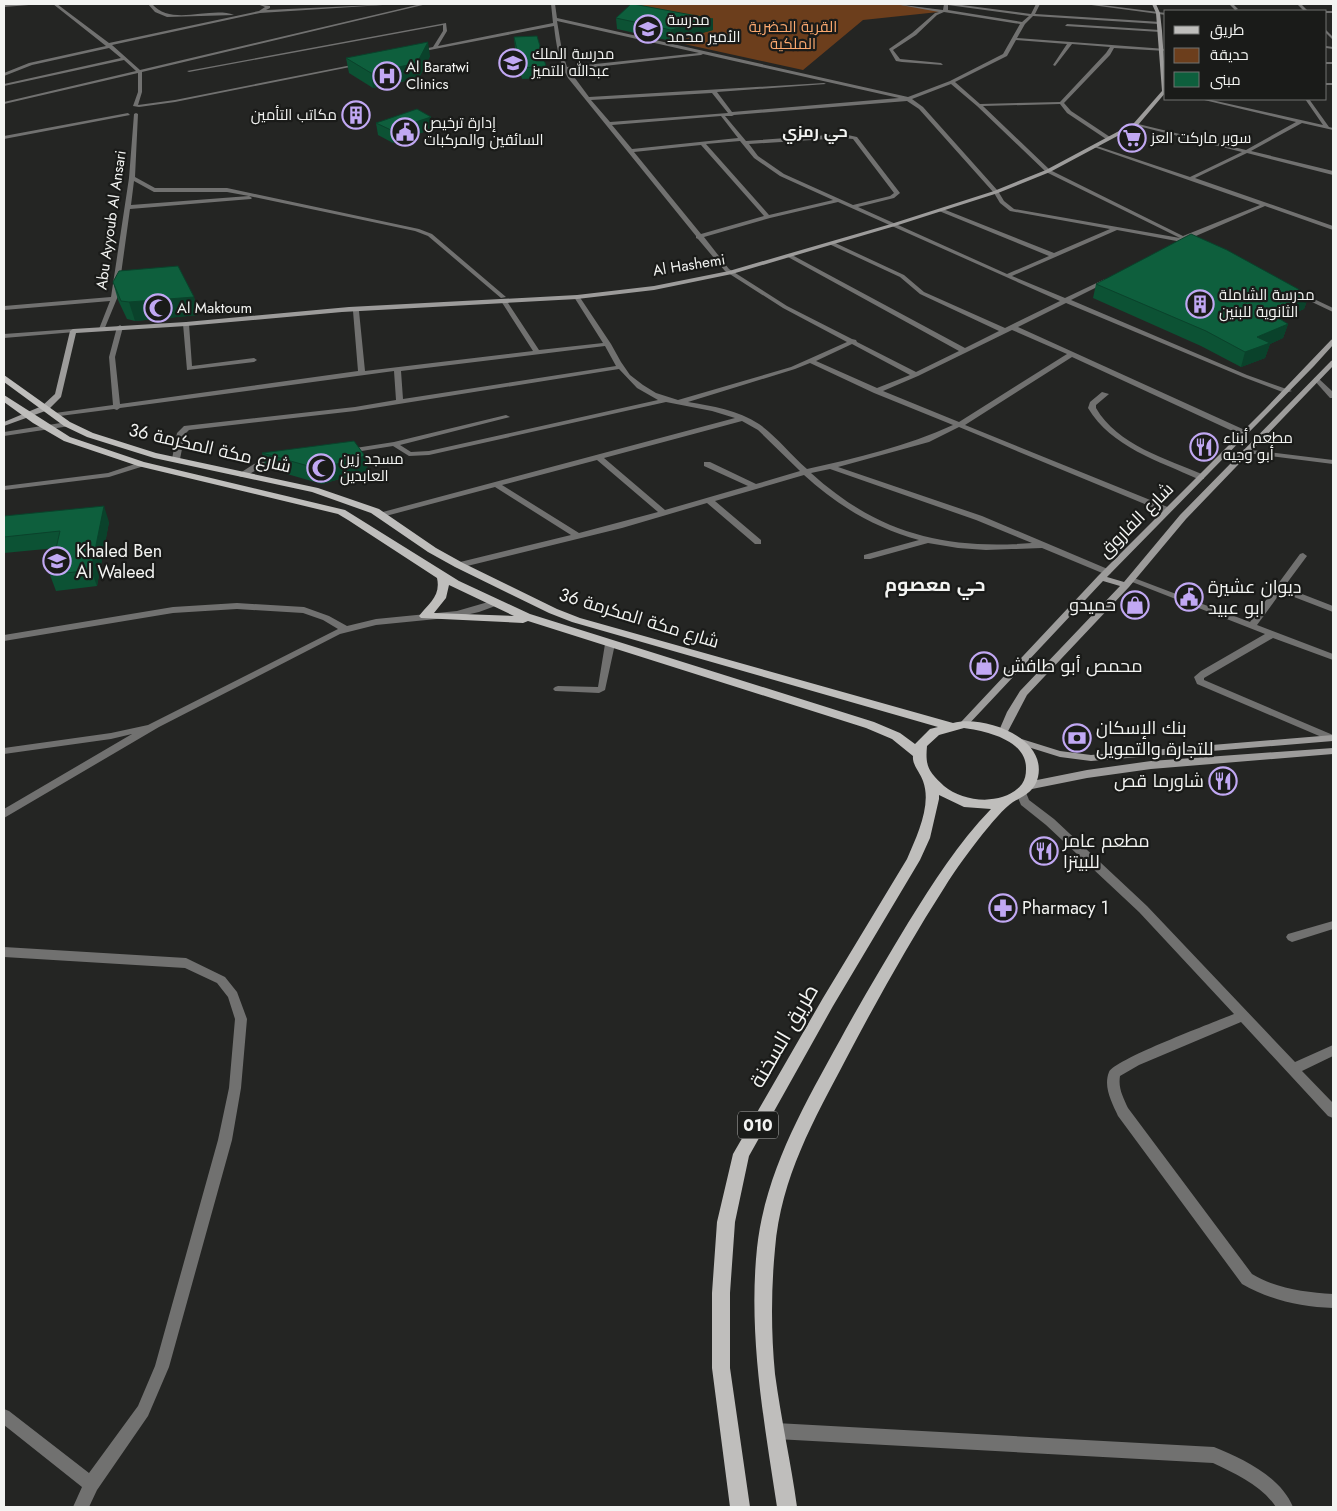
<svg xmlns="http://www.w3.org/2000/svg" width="1337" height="1511" font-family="Jost,Cairo,sans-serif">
  <rect width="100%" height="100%" fill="#242523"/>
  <polygon fill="#6c3e1c" points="638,4 893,4 948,11 863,20 803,70 675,42 712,30 630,12"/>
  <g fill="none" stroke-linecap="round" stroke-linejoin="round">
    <g fill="#717170" fill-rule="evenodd">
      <polygon points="31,4 29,5 4,7 4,5"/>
      <polygon points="53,4 57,4 109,43 259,11 265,7 257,4 270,6 270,8 266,10 398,4 260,13 112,45 140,70 421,4 427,4 142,72 142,92 138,105 175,100 362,63 360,65 175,102 139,107 133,106 138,92 138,73 4,104 4,102 136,71 124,60 4,86 4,84 121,58 109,48 32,65 4,76 4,73 29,63 106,46"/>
      <path d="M148 4H152C172 27 210 6 234 15L167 17 155 12Z"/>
      <path d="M551 4H555L557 18 908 97 950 81 1003 54 1020 24 944 12 937 15 916 35 893 50 900 59 941 63 943 65 902 62 896 61 889 49 912 33 935 13 939 12 895 4 943 10 944 4H954L1031 14 1036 4H1040L1035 14 1161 22 1159 24 1033 16 1025 24 1017 38 1166 49V51L1114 48 1110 55 1064 103 1071 111 1110 137V139H1106L1067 113 1060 104 983 106 1050 170 1183 236 1260 205 1094 147V145L1190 177 1242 152 1134 125V123L1246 150 1296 122 1200 99H1207L1323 125 1305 99H1309L1329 127 1333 128V130L1302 123 1251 151 1333 171V175L1247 153 1195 178 1333 226V230L1265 206 1182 242 1117 230 1012 276 1065 298 1105 279H1109V281L1071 300 1247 375 1292 391 1285 393 1243 377 1066 303 1018 327 1247 431V435H1241L1072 357 965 425 1170 508V512H1164L959 427 929 442 838 467 982 516 1110 570 1111 572 1110 574 1107 575 1042 548 986 550 958 548 928 543 870 559H864V555L919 540C875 528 838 506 804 475L715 501 761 540V544H755L707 503 622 528 459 568 456 567V563L571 535 495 487 382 517 378 515 379 513 735 418 712 411 666 402 429 455 409 456 393 446 349 453 345 451 349 449 394 442 506 415 510 417 400 445 411 452 429 451 658 400 637 388 619 369 355 411 189 430 185 434 180 459 176 461 172 459 177 433 184 426 355 407 396 400 394 371 120 408 117 410 114 409 52 417 51 415 55 413 113 405 109 357 117 327 120 325 123 327 115 357 120 404 358 371 353 311 356 309 359 311 365 371 533 351 501 301 504 299 506 300 539 350 603 343 574 297 579 296 611 344 621 362 630 375 643 385 656 393 678 400 791 367 847 342 783 308 725 271 698 239 696 238V236L568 78C559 62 556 44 554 26L414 53V51L433 47 443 31V25L189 72 187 71 446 23 447 31 438 46 553 23ZM948 5 1029 16 1022 22 948 10ZM557 21 699 53 567 67 562 51ZM1016 40 1067 44 1053 65 1055 66 1072 44 1110 47 1106 53 1060 102 980 104 955 82 1007 56ZM703 54 899 98 732 112 717 92 826 84 824 83 589 97 569 70 701 55ZM951 84 977 106 1046 172 1180 238 1014 209 1004 201 998 191 923 107 912 99ZM712 93 728 113 610 122 591 100ZM907 101 919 109 994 193 1000 203 1010 211 1110 229 1054 253 943 209H939V211L1049 256 1007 274 858 207 894 198 900 193 857 137 843 134 746 141 725 116H732L734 115ZM721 116 738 138 632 149 612 125ZM843 138 853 139 894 193 890 196 853 205 784 174 758 156 749 144ZM740 141 754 158 780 176 833 200 769 215 706 144ZM701 145 764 216 701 234 634 152ZM838 202 1060 301 1005 328 924 292 904 275 833 242H829V244L900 277 920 294 999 331 965 348 792 255H788V257L959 351 916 372 857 342 856 340 852 339 787 306 729 269 704 237 770 218ZM1012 330 1067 354 959 422 883 391 918 376ZM852 344 910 375 877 388 816 361ZM605 346 616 366 403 399 401 371ZM810 363 874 393 953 425C907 446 857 458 807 469 791 455 776 436 759 424 738 410 712 406 688 402L795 369ZM742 421 758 430 800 471 756 484 710 462H704V466L748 486 665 510 604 458ZM597 460 658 512 579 533 502 485ZM830 469 976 520 1032 543C944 550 877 533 811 473Z"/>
      <polygon points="1084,4 1094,4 1166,13 1166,15"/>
      <polygon points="1229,4 1233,4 1238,9 1235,10"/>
      <polygon points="1297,4 1301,4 1308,11 1304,11"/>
      <polygon points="1324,11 1333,11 1333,13 1326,13"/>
      <polygon points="1067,24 1160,30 1162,31 1160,32 1065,26"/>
      <polygon points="1326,30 1333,37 1333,40 1326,33"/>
      <polygon points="1326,46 1333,47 1333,49 1326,48"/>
      <rect x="1326" y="62" width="7" height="2"/>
      <rect x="1326" y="83" width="7" height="2"/>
      <polygon points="128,113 130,115 4,139 4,136"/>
      <path d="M136 113 138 114 135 177 155 188H227L419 229 432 234 506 297 501 298 428 236 415 231 249 196 252 198 251 199 130 209 118 296 104 330 99 329 110 301 4 310V306L111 297 129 178 134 114ZM134 181 154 192H227L249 196 131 205Z"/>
      <polygon points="1293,291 1297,291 1333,308 1333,312 1293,293"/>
      <polygon points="186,322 189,324 192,366 254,358 257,360 254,362 187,370 183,324"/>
      <polygon points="73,329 76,331 75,332 4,338 4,334"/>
      <polygon points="1314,378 1318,378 1333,392 1333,398 1330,398 1314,380"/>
      <path d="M1102 392 1109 394 1096 405V408C1117 445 1167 459 1204 475V479H1198C1159 461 1111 447 1088 408L1090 402Z"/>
      <polygon points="67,422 70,422 70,426 4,436 4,432"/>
      <polygon points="1244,449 1333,460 1333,464 1247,453 1243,451"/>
      <polygon points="277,459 280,459 280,463 260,468 244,477 241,477 237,475 254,464"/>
      <polygon points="141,462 145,464 144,466 109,477 4,490 4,486 108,473"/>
      <polygon points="1303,553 1307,556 1284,587 1333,606 1333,612 1281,592 1257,625 1333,654 1333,660 1273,638 1204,678 1204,680 1333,735 1333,741 1331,741 1197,684 1194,677 1201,671 1265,634 1127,580 1128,578 1134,578 1250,622 1300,554"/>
      <polygon points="495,600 498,601 499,603 498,605 479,612 457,617 376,625 340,634 159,727 4,818 4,809 132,734 111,739 4,754 4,748 111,733 148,725 338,629 323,620 303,613 237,609 173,613 4,641 4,635 173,607 237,603 304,607 329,616 347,626 376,619 457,611"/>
      <polygon points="610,641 615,644 605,690 599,693 555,691 553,689 555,687 558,686 598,687 605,644"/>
      <path d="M1021 789 1025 790 1029 800 1054 819 1147 906 1295 1062 1333 1045V1056L1302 1071 1333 1103V1118L1328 1116 1241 1022 1139 1065 1120 1076C1118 1088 1123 1097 1128 1108L1252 1274C1277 1289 1305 1292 1333 1294V1308C1301 1307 1270 1300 1242 1284L1118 1116C1112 1103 1103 1087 1109 1072 1115 1059 1215 1022 1234 1014L1139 912 1046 825 1021 805 1016 793Z"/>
      <polygon points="1333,921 1333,929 1292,942 1288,940 1286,937 1288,934"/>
      <polygon points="4,947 186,958 225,977 237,992 247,1019 241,1088 232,1140 169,1367 148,1416 97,1490 89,1507 73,1507 82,1487 4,1425 4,1409 9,1411 89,1473 138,1406 155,1366 218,1140 229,1088 235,1019 228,997 217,983 185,968 4,957"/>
      <path d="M776 1423 1214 1447C1243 1459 1280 1476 1293 1507H1276C1261 1485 1236 1474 1213 1463L776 1439 771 1436 768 1431 771 1426Z"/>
    </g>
    <g fill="#9d9c9b" fill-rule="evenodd">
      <polygon points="1152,4 1156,4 1160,13 1162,31 1166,92 1138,125 1050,172 998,193 895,226 732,274 654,290 577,299 342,312 186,326 76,333 61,397 48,410 4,426 4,422 42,406 55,394 70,331 73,329 186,322 349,307 577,295 654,286 729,271 891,224 994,191 1046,170 1134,123 1162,91 1156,13"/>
      <polygon points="1333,339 1333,345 1314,366 1107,577 1124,582 1180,515 1331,361 1333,360 1333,366 1186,519 1129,587 1027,695 1006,735 1000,735 998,733 1007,712 1020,691 1120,586 1103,581 967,726 961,726 959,724 961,722 1098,576 1265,409 1331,340"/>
      <polygon points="1333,735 1333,741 1091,761 1060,757 1012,742 1010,740 1015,737 1060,751 1091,755"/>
      <polygon points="1333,748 1333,754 1151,769 1087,778 1027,790 1022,786 1027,782 1087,770 1151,761"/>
    </g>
    <path fill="#bfbebc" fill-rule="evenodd" d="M4 375 70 422 93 433 156 453 318 488 379 509 436 548 463 563 557 609 580 618 953 723C983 715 1047 737 1038 777 1035 791 1024 796 1013 802 997 812 957 867 946 885 910 941 877 1000 846 1059 814 1120 781 1177 775 1249 771 1290 771 1333 775 1374 781 1419 791 1463 797 1507H777C764 1421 748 1335 757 1248 766 1167 808 1099 846 1029 866 993 887 958 908 923 933 883 958 843 991 809L964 807 939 795V799L930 838 920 860 833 1006 749 1156 735 1222 730 1293V1368L750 1507H730L712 1368V1293L717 1222 733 1154 823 998 907 859C917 836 932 805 923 781 920 772 912 765 913 756L892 739 866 728 528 621 523 623 421 618 419 616C429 603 441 596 437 578L348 520 338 514 138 466 64 441 33 423 4 402V395L70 437 144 462 345 510 459 581 530 614 874 722 900 733 915 744 930 729 938 727 572 622 549 613 455 567 428 552 371 513 312 492 154 458 87 437 64 426 4 382ZM449 585 514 616 434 613 446 598ZM964 728C986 731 1027 740 1026 769 1026 775 1025 779 1022 784 1005 806 964 803 944 786 929 772 925 767 927 746L939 735Z"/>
  </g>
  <g fill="#0c5234">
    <polygon points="616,18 713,30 671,41 617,29"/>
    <polygon points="514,37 546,66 547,78 522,79 515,48"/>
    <polygon points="430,56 419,78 373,88 349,73 346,58"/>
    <polygon points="431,117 432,129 393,143 378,135 376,123"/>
    <polygon points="113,282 194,297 198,315 135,321 127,319 118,300"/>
    <polygon points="1096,284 1309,295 1304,309 1280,319 1288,324 1283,338 1270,344 1265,358 1241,367 1201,346 1093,298"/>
    <polygon points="262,453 365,456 368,471 322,484 266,468"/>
    <polygon points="4,516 109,522 97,586 56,591 50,575 56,548 4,553"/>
  </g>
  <g fill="#0a422b">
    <polygon points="713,19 713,30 671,41 671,30"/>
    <polygon points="428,42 430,56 419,78 373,88 371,73"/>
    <polygon points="431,117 432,129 393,143 391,130"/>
    <polygon points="1309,295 1304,309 1264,326 1268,312"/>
    <polygon points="194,297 198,315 135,321 129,302"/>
    <polygon points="1288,324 1283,338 1270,344 1265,358 1241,367 1245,352 1257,337"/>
    <polygon points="365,456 368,471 322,484 319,469"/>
    <polygon points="104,506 109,522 97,586 91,570"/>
  </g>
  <g fill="#0e5f3d" stroke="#0a422b">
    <polygon points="631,4 633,4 713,19 671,30 616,18"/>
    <polygon points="537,36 546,66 521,68 514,37"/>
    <polygon points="428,42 417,63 371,73 346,58"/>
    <polygon points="417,109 431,117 391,130 376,123"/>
    <polygon points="1191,234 1227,250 1309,295 1268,312 1288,324 1257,337 1270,343 1245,352 1206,331 1096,284"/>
    <polygon points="178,266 194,297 129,302 121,301 113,282 119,271"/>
    <polygon points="354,441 365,456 319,469 262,453"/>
    <polygon points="104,506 91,570 50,575 60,531 4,537 4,516"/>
  </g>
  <defs>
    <g id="school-ring" transform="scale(1.4375)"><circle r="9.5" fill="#1a1b19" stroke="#c1a8f3" stroke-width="1.5"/><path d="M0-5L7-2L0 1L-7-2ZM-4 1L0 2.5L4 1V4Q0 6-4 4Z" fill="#c1a8f3"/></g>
    <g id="hospital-ring" transform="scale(1.4375)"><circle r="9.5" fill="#1a1b19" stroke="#c1a8f3" stroke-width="1.5"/><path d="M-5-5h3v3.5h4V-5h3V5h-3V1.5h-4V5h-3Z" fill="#c1a8f3"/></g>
    <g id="building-ring" transform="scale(1.4375)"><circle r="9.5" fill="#1a1b19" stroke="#c1a8f3" stroke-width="1.5"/><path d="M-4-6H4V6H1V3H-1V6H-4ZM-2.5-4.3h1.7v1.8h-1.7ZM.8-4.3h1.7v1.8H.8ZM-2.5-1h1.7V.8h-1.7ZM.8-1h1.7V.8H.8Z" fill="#c1a8f3"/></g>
    <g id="civic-ring" transform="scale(1.4375)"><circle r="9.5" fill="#1a1b19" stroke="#c1a8f3" stroke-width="1.5"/><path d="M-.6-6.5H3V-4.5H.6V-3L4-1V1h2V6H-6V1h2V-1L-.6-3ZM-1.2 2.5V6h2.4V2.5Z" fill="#c1a8f3"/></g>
    <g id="supermarket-ring" transform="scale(1.4375)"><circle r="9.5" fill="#1a1b19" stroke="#c1a8f3" stroke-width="1.5"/><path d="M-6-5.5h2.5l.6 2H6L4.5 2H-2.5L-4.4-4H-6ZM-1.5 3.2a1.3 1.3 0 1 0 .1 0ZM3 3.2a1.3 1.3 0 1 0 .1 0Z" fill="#c1a8f3"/></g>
    <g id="mosque-ring" transform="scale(1.4375)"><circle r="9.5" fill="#1a1b19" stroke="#c1a8f3" stroke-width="1.5"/><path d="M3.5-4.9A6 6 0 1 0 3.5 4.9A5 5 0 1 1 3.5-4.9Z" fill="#c1a8f3"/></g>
    <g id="restaurant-ring" transform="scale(1.4375)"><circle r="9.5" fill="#1a1b19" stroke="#c1a8f3" stroke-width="1.5"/><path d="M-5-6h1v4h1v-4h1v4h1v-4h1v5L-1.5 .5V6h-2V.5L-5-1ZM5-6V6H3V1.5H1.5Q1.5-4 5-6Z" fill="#c1a8f3"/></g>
    <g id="shop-ring" transform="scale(1.4375)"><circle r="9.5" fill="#1a1b19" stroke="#c1a8f3" stroke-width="1.5"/><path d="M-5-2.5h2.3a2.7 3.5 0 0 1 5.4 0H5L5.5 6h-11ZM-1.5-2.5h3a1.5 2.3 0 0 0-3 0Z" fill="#c1a8f3"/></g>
    <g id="bank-ring" transform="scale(1.4375)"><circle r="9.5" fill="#1a1b19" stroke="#c1a8f3" stroke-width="1.5"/><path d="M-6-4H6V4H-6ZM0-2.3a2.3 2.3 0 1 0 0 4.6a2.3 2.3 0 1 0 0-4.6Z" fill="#c1a8f3"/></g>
    <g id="pharmacy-ring" transform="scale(1.4375)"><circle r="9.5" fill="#1a1b19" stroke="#c1a8f3" stroke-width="1.5"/><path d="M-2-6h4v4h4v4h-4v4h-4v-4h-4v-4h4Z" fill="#c1a8f3"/></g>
  </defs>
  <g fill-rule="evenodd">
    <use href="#school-ring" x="648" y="29"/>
    <use href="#school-ring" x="513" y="63"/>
    <use href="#hospital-ring" x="387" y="76"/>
    <use href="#building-ring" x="356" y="115"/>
    <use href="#civic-ring" x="405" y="132"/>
    <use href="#supermarket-ring" x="1132" y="138"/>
    <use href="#building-ring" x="1200" y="304"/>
    <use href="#mosque-ring" x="158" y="308"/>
    <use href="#restaurant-ring" x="1204" y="447"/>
    <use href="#mosque-ring" x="321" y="468"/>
    <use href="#school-ring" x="57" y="561"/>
    <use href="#civic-ring" x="1189" y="597"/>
    <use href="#shop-ring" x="1135" y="605"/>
    <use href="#shop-ring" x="984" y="666"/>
    <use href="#bank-ring" x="1077" y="738"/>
    <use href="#restaurant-ring" x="1223" y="781"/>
    <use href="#restaurant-ring" x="1044" y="851"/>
    <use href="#pharmacy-ring" x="1003" y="908"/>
  </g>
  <g text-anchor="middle" stroke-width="4.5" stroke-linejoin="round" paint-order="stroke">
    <g font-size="15" fill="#f3f4f2" stroke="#1a1b19" text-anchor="start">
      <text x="667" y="25">مدرسة<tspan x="667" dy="17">الأمير محمد</tspan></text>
      <text x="532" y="59">مدرسة الملك<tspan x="532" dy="17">عبدالله للتميز</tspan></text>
      <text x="406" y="72">Al Baratwi<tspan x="406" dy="17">Clinics</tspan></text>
      <text x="337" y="120" text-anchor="end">مكاتب التأمين</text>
      <text x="424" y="128">إدارة ترخيص<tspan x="424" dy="17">السائقين والمركبات</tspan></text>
      <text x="1151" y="143">سوبر ماركت العز</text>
      <text x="1219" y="300">مدرسة الشاملة<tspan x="1219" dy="17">الثانوية للبنين</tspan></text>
      <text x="177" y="313">Al Maktoum</text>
      <text x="1223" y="443">مطعم أبناء<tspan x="1223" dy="17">أبو وجيه</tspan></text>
      <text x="340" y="464">مسجد زين<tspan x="340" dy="17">العابدين</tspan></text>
    </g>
    <g font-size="15" fill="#fca96f" stroke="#1a1b19">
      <text x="793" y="32">القرية الحضرية<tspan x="793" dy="17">الملكية</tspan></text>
    </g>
    <g font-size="15" fill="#f3f4f2" stroke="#1a1b19">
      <text transform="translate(111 220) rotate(-82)" y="5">Abu Ayyoub Al Ansari</text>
      <text transform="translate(689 265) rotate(-9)" y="5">Al Hashemi</text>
    </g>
    <g font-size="16" font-weight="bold" fill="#f3f4f2" stroke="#1a1b19">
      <text x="815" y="137">حي رمزي</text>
    </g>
    <rect fill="#1a1b19" stroke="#b2b3b1" stroke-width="1" x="738" y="1111.5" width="40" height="27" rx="4"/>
    <g font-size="16" font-weight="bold" fill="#f3f4f2">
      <text x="758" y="1131">010</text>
    </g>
    <g font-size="18" fill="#f3f4f2" stroke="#1a1b19">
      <text transform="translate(210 448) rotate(13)" y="6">شارع مكة المكرمة 36</text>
      <text transform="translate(1136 520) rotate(-45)" y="6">شارع الفاروق</text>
      <text transform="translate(639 618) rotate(17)" y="6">شارع مكة المكرمة 36</text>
    </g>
    <g font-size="18" fill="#f3f4f2" stroke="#1a1b19" text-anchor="start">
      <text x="76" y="557">Khaled Ben<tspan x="76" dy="21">Al Waleed</tspan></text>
      <text x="1208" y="593">ديوان عشيرة<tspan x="1208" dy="21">ابو عبيد</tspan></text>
      <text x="1116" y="611" text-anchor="end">حميدو</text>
      <text x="1003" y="672">محمص أبو طافش</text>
      <text x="1096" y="734">بنك الإسكان<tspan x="1096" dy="21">للتجارة والتمويل</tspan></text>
      <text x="1204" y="787" text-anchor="end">شاورما قص</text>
      <text x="1063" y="847">مطعم عامر<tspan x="1063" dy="21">للبيتزا</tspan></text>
      <text x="1022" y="914">Pharmacy 1</text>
    </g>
    <g font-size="19" font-weight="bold" fill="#f3f4f2" stroke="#1a1b19">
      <text x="935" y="591">حي معصوم</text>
    </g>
    <g font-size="21" fill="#f3f4f2" stroke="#1a1b19">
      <text transform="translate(784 1036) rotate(-60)" y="7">طريق السخنة</text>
    </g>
  </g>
  <rect width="1337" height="1511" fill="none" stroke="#f3f4f2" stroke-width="10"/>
  <rect x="1164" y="10" width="162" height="90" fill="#1a1b19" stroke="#717270"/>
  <rect x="1174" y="26" width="25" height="8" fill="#bfbebc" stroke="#717270"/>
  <text x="1210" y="35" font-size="15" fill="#f3f4f2">طريق</text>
  <rect x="1174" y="48" width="25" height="15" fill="#6c3e1c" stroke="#717270"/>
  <text x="1210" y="60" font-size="15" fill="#f3f4f2">حديقة</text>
  <rect x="1174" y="72" width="25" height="15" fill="#0e5f3d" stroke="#717270"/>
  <text x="1210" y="85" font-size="15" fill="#f3f4f2">مبنى</text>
</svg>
